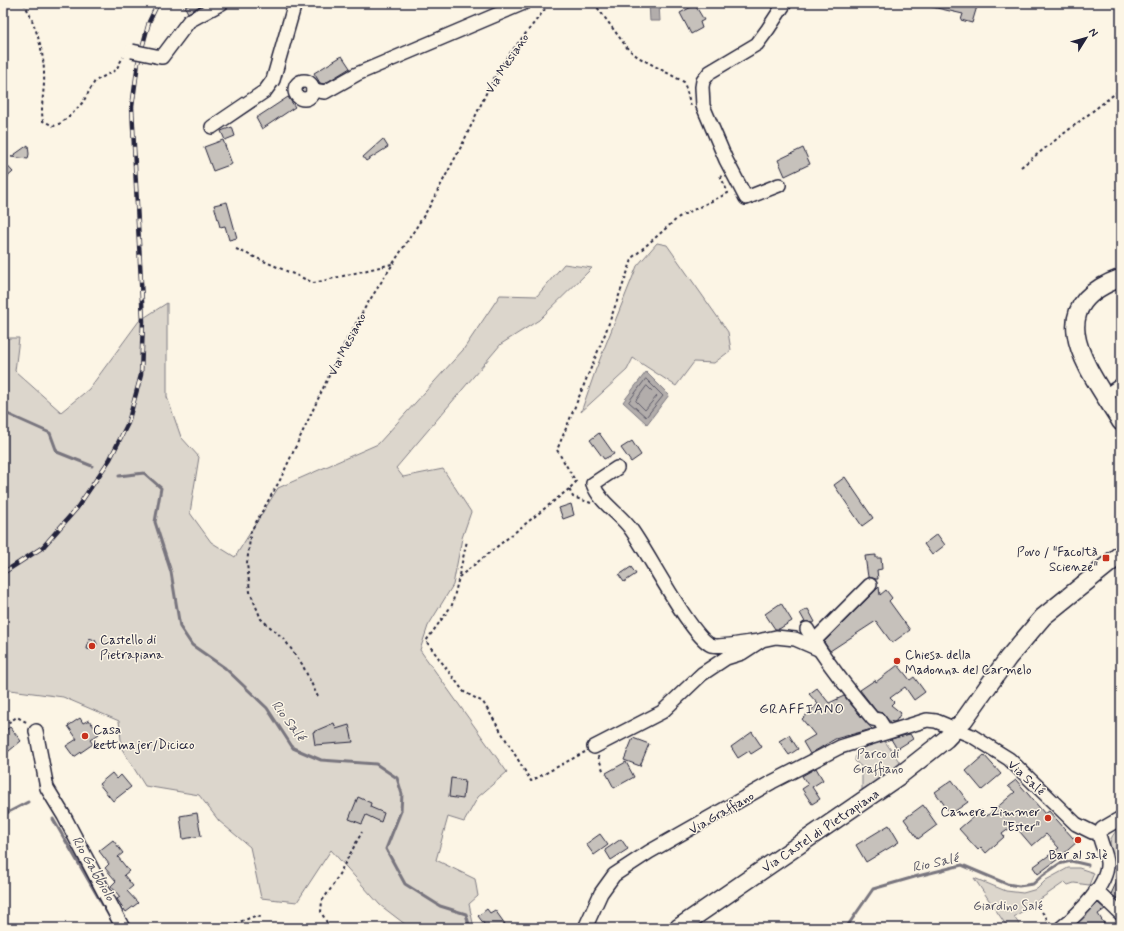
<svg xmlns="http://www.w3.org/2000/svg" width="1124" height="931" font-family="Mynerve,sans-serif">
  <rect width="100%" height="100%" fill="#fcf5e5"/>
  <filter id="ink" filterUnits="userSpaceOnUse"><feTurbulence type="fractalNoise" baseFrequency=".025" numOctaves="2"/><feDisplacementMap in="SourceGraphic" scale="8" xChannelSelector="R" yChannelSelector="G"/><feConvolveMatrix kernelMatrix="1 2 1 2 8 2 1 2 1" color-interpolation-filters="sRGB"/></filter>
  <g filter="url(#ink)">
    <g fill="#dcd6cc" stroke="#7f7c84">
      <polygon points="657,243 667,245 728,332 731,350 714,363 694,362 676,386 633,358 627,370 581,412 596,369 637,266"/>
      <polygon points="564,264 592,268 539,320 501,344 396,468 403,477 443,469 471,512 462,538 453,585 428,626 420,650 507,772 478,797 464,822 448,817 436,860 475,879 478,896 469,904 474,928 410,928 380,905 331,850 297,902 261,898 250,847 219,821 199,795 145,786 122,749 119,721 63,697 3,689 3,338 19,338 15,371 61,412 89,389 139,321 167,303 167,397 181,437 199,457 190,513 211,542 235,557 278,488 378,444 463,350 500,295 537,296"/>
      <polygon points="881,736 903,767 862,791 862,767 855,761 857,744"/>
      <path d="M1121 827V869L1113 866C1109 849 1106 838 1121 827Z"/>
      <polygon points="1068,868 1079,868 1094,873 1089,885 1074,883 1068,885 1065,882 1014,917 1022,928 1008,928 974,878 1006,891 1023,893 1037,889 1046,880"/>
    </g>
    <g fill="#b2adab" stroke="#78757e">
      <polygon points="649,3 659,3 660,21 650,21"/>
      <polygon points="646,372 669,395 647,424 623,402"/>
    </g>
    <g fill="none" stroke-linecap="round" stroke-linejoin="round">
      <g stroke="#5c5a68" stroke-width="1">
        <polygon points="646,379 663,396 646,417 629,402"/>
        <polygon points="647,386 657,396 645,410 636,401"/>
      </g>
      <g stroke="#78757e" stroke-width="3">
        <polyline points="3,412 50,433 57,452 92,466"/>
        <polyline points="119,476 144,473 161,488 155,522 171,572 180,627 192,645 225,668 267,708 293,748 321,760 376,764 397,778 402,794 401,811 386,849 405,884 440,906 466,914 470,928"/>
        <polyline points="3,815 28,802"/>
        <polyline points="53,819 112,921"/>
        <polyline points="1117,877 1121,878"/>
        <polyline points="846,928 873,889 918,876 962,865 1007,884 1019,886 1033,884 1043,875 1059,864 1071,861 1088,865"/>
      </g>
    </g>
    <g fill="#c6c1bb" stroke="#22223b">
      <polygon points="192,3 205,3 188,13 185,7"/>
      <polygon points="928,3 978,3 972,23 961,20 963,14 928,6"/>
      <polygon points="695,5 704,20 700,22 702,28 691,34 680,13"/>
      <polygon points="342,56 350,68 324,84 320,83 314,73"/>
      <polygon points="288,97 295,107 262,129 256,118"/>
      <polygon points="232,127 235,136 225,140 221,131"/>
      <polygon points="383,139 388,147 366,161 363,157"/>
      <polygon points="223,140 232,164 213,171 204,147"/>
      <polygon points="28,145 29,154 28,159 11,157"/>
      <polygon points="803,148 810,164 785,176 778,160"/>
      <polygon points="3,161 13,172 3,181"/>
      <polygon points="227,202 237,238 229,240 225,226 220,227 214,205"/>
      <polygon points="599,433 614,454 604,459 590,440"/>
      <polygon points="632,441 641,455 631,462 621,448"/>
      <polygon points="845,477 873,518 862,526 834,485"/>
      <polygon points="571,504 574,515 563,519 559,508"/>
      <polygon points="937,534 945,545 932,555 924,544"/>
      <polygon points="876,555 876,558 881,558 882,569 877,570 878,579 876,579 868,577 865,556"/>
      <polygon points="631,567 636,574 624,582 619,575"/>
      <polygon points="879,587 880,595 886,590 892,598 889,601 910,630 892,643 876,621 830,651 824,642"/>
      <polygon points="781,603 792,621 779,629 775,629 765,614"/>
      <polygon points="808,609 815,622 812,623 805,622 800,613"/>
      <polygon points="89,638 95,640 97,644 96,648 92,650 87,649"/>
      <polygon points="898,665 910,680 914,677 925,692 914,700 905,687 890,698 894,702 891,705 901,713 896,721 894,722 889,721 883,713 877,712 860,690 875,680 876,682"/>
      <polygon points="817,688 829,703 844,696 872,729 835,739 810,754 803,742 815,735 802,719 818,704 809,694"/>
      <polygon points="80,718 83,723 89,720 99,734 90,740 93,744 74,757 66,746 77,739 68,726"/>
      <polygon points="334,723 336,729 349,725 353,742 315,745 313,732"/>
      <polygon points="10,727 21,741 3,756 3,732"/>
      <polygon points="752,732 762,747 751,754 749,751 738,758 731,747"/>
      <polygon points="910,734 913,739 897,749 891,739"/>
      <polygon points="789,735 798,749 789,755 779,741"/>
      <polygon points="633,738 649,744 640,766 624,760"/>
      <polygon points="984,755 1001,774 982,790 966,771"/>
      <polygon points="626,762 634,777 614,788 606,773"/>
      <polygon points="816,768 823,780 812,787 820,799 812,804 802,789 808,785 802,776"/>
      <polygon points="112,773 117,779 121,775 131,787 113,801 99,784"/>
      <polygon points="451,778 465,780 463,799 449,797"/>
      <polygon points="952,780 968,802 951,814 935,792"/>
      <polygon points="1016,780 1045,814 1049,811 1073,838 1075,837 1078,841 1058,859 1038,874 1033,867 1059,848 1046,834 1032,846 1014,825 1002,834 1004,837 986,853 981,847 978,850 959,829 981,810 987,816 1015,792 1008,786"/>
      <polygon points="358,797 371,803 370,807 384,813 381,822 366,815 362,824 349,819"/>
      <polygon points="923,805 937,825 918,839 904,819"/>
      <polygon points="197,813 201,836 183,839 180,816"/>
      <polygon points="889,825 899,842 866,862 856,845"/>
      <polygon points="600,834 608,845 594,855 586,844"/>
      <polygon points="621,839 628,849 611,860 605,850"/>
      <polygon points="113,840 123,853 118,857 129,871 124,875 133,886 127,891 138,903 126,912 117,899 120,897 111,886 116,881 105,868 109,864 99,851"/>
      <polygon points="1121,872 1121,901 1111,894"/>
      <polygon points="1098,903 1105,909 1098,914 1107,928 1073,928"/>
      <polygon points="487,909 490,913 495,910 505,924 500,928 487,928 478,916"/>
    </g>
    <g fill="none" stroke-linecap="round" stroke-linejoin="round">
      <g stroke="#22223b" stroke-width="16">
        <g id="minor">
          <polyline points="156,56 162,57 189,21 222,3"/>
          <circle cx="304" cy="90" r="9"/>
          <polyline points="313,90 325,92 357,74 524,3"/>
          <polyline points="212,127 265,91 273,80 295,3"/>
          <polyline points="779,185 746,198 726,160 703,106 702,87 703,81 710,72 757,44 768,29 785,3"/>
          <polyline points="1105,396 1121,385"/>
          <path d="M617 468 593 484C600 503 619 513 630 528 647 550 691 637 711 645 718 648 750 642 759 641"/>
          <path d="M807 629C825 661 849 690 873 719L879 720 886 731"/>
          <polyline points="814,641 870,585"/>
          <polyline points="36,731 47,788 64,816 123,928"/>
          <polyline points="594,747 662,712 702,674 726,658 742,653 762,640 776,637 795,639 818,649"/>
          <polyline points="1102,829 1121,818"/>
          <polyline points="1096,890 1121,914"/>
          <polyline points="585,928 601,893 614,875 649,852 772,782 840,747 927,720 936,721 972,736 1009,759 1076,824 1092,832"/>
          <path d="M1061 928C1077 915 1109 885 1107 862 1106 854 1102 846 1100 838"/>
        </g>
      </g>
      <g stroke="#22223b" stroke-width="20">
        <g id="major">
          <path d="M1121 278C1036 308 1091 372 1121 422"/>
          <polyline points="678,928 899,776 946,739 964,720 1008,658 1043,617 1121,554"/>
        </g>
      </g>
      <g stroke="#22223b" stroke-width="2" stroke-dasharray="3 3" stroke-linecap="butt">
        <path d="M24 3C35 24 44 50 44 74 45 90 40 105 43 121L54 126 61 123 73 113 83 102 95 81 116 70 123 57"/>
        <polyline points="594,3 628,49 638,57 684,82 691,106"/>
        <polyline points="1021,167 1121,89"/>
        <polyline points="236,249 314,283 392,264"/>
        <polyline points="569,489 459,577 452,605 426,641 464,692 483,702 531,781 585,752"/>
        <polyline points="591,503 573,497 569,489 576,482 557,450 605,334 633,257 679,217 728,193 720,175"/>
        <polyline points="459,575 467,541"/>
        <polyline points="318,697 302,664 284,639 261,619 250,592 247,563 251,531 280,480 342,348 366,306 428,209 462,145 490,85 507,57 550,3"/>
        <polyline points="3,726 17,717 28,723"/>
        <polyline points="598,756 604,773"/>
        <polyline points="1042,912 1051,924"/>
        <polyline points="224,928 255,916 261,917"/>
        <polyline points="330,928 321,912 322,901 332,887 362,832"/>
      </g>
      <use href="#minor" stroke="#fcf5e5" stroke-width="13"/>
      <use href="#major" stroke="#fcf5e5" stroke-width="17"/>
      <g stroke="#22223b" stroke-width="4.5">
        <polyline id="rail" points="3,573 43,547 77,508 110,459 128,423 141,375 143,321 132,107 138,63 149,22 158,3"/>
      </g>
      <use href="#rail" stroke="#fcf5e5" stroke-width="3" stroke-dasharray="9" stroke-linecap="butt"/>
      <g stroke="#22223b" stroke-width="16" stroke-linecap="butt">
        <polyline id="minor-bridge" points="132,51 156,56"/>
      </g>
      <use href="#minor-bridge" stroke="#fcf5e5" stroke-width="13"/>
    </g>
  </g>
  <g fill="#c8321e" stroke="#fcf5e5" stroke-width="1.5">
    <rect x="1102" y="554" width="8" height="8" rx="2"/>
    <circle cx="92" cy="646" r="4"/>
    <circle cx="897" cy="661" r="4"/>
    <circle cx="85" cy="736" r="4"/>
    <circle cx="1048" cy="818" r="4"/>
    <circle cx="1078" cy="840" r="4"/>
  </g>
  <g text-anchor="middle" stroke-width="3" stroke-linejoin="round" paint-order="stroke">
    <g font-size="13" fill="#22223b" stroke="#fcf5e5">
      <text transform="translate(506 63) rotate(-57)" y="5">Via Mesiano</text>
      <text transform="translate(346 344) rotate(-63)" y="5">Via Mesiano</text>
      <text transform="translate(1027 777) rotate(43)" y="5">Via Salé</text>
      <text transform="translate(721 812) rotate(-30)" y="5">Via Graffiano</text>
      <text transform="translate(820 830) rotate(-34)" y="5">Via Castel di Pietrapiana</text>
    </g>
    <g font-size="13" fill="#22223b" stroke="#fcf5e5" text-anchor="start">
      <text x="1098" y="556" text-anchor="end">Povo / "Facoltà<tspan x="1098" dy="15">Scienze"</tspan></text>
      <text x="100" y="644">Castello di<tspan x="100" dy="15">Pietrapiana</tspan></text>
      <text x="905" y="659">Chiesa della<tspan x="905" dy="15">Madonna del Carmelo</tspan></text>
      <text x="93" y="734">Casa<tspan x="93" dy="15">kettmajer/Dicicco</tspan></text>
      <text x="1040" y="816" text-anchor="end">Camere Zimmer<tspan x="1040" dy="15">"Ester"</tspan></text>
      <text x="1078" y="859" text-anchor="middle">Bar al salè</text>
    </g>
    <g font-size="13" fill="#504f5f" stroke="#fcf5e5">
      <text x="878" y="758">Parco di<tspan x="878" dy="15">Graffiano</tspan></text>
      <text x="1008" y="910">Giardino Salé</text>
    </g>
    <g font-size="14" letter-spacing="1" fill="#22223b" stroke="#fcf5e5">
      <text x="802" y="713">GRAFFIANO</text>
    </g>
    <g font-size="14" font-style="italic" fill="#545362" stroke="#fcf5e5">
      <text transform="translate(289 720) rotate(53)" y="5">Rio Salé</text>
      <text transform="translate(935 862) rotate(-12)" y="5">Rio Salé</text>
      <text transform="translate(94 868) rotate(60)" y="5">Rio Gabbiolo</text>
    </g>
  </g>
  <rect width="1124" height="931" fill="none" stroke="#fcf5e5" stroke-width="16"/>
  <rect x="8" y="8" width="1108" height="915" fill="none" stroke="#22223b" stroke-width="1.5" filter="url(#ink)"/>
  <g transform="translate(1086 38) rotate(53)" stroke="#fcf5e5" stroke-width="3" paint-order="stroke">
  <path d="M0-3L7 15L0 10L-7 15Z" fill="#22223b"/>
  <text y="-6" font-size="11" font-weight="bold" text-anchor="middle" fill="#22223b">N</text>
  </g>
</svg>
